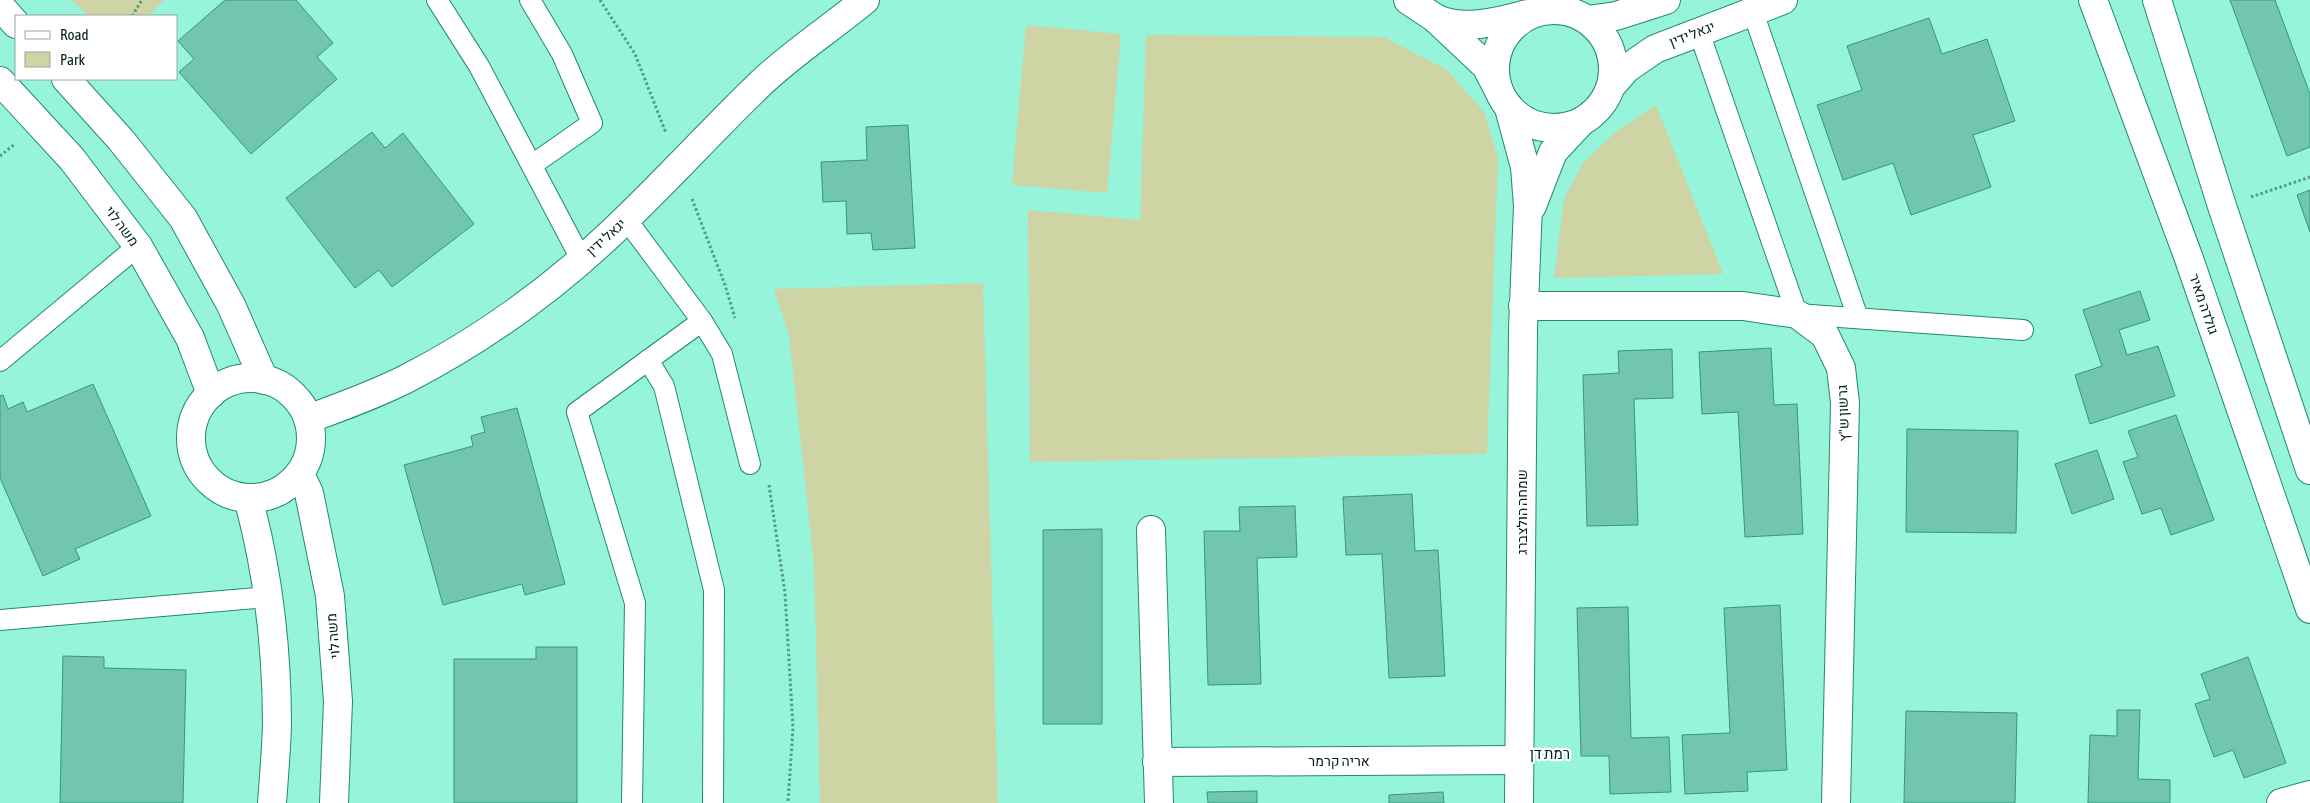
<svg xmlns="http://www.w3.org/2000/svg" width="2310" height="803" font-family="'Asap Condensed',Heebo,sans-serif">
  <rect width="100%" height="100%" fill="#95f4d9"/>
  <g fill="#ced4a4">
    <polygon points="71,0 164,0 148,16 89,16"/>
    <polygon points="1026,25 1121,34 1107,193 1012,185"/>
    <polygon points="1146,35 1384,37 1447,70 1484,112 1498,158 1487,454 1030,462 1028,210 1140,220"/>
    <polygon points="1656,105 1723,274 1554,278 1564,199 1583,163 1617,131"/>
    <polygon points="983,283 998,803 820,803 814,565 789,335 774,289"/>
  </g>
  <g fill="#72c6ae" stroke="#34977e">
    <polygon points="225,0 296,0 333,43 317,57 337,79 251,154 179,72 194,59 178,41"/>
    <polygon points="2230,0 2275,0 2310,94 2310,147 2287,156"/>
    <polygon points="1929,18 1942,54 1987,39 2015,121 1973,135 1991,187 1911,215 1893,163 1843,180 1817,105 1862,90 1847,46"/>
    <polygon points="908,125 915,248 873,250 871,233 847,234 846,201 823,202 821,162 867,160 866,127"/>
    <polygon points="372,132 385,148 403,133 474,224 392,287 379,270 355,288 286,198"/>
    <polygon points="2310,190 2310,232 2297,195"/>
    <polygon points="2140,291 2150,320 2119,330 2127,355 2158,346 2175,396 2090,424 2075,375 2102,366 2083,310"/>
    <polygon points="1771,348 1774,405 1797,404 1803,534 1745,537 1738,412 1702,414 1699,352"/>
    <polygon points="1672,349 1673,398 1634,399 1638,525 1587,526 1583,375 1619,373 1618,351"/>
    <polygon points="93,384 151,516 75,549 80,559 43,576 0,478 0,396 3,395 8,409 23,402 27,412"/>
    <polygon points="517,408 565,584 525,595 522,584 443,605 404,465 473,446 471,436 485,432 481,417"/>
    <polygon points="2176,415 2214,520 2171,535 2161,508 2142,514 2123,462 2138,457 2128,431"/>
    <polygon points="1907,429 2018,431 2016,533 1906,532"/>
    <polygon points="2097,450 2114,499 2072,514 2055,464"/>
    <polygon points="1412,494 1415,551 1438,550 1445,676 1389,678 1382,554 1346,555 1343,497"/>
    <polygon points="1295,506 1297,557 1257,558 1261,684 1208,685 1204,531 1240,531 1239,507"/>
    <polygon points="1102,529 1102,724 1043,724 1043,530"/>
    <polygon points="1780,605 1787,770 1747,772 1748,791 1685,794 1682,735 1730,733 1724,608"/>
    <polygon points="1628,607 1631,738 1669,737 1671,792 1610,794 1609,756 1581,756 1577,608"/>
    <polygon points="536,647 577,647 577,803 454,803 454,659 536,659"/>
    <polygon points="63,656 104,657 104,668 186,670 183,803 60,803"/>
    <polygon points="2248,657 2286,763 2244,778 2233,750 2214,757 2195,704 2210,699 2201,674"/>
    <polygon points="2117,710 2140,710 2138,779 2170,780 2170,803 2088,803 2090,735 2117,736"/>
    <polygon points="1906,711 2017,713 2015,803 1904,803"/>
    <polygon points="1257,791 1257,803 1208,803 1207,792"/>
    <polygon points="1443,792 1444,803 1389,803 1389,795"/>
  </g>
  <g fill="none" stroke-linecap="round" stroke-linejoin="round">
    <g stroke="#228a72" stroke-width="22">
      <g id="lane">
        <polyline points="437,0 479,66 581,259"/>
        <polyline points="530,0 562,54 592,123 532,165"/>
        <polyline points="1753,12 1858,318"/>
        <polyline points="1699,32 1797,314 2023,330"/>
        <polyline points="626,219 702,321 577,412 635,603 632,803"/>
        <polyline points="702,321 722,354 750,464"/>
        <polyline points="648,360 664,386 714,590 713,803"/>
        <polyline points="0,361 138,246"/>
        <polyline points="0,620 267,597"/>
      </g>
    </g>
    <g stroke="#228a72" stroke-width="30">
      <g id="street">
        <polyline points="1408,0 1435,18 1486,66 1498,89"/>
        <circle cx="1554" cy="69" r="59"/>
        <path d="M1435 18C1464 32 1498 21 1528 14"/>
        <polyline points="1588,20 1616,16 1666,0"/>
        <polyline points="1612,85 1626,69 1655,49 1783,0"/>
        <polyline points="1509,108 1525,167 1528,206 1523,329 1519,803"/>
        <polyline points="1532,206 1553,152 1581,122"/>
        <polyline points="1523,306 1743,306 1797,314 1825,335 1841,368 1845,403 1836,803"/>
        <path d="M308 419C341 407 374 395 406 379 478 342 547 293 606 238 659 189 707 135 759 85 791 54 830 29 865 0"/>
        <polyline points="1151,530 1159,803"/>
        <polyline points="1157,762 1520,760"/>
        <polyline points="2281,803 2310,795"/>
      </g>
    </g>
    <g stroke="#228a72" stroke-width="30">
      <g id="secondary">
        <polyline points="2093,0 2188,256 2310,609"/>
        <polyline points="2157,0 2222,206 2310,470"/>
        <polyline points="0,6 16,24"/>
        <polyline points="66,79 121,140 183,218 231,305 264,380"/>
        <polyline points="0,81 72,159 138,246 190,338 211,394"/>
        <circle cx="251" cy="438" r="60"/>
        <polyline points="300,474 309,493 330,596 338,701 334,803"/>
        <path d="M248 498C268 571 277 650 277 726 276 752 274 777 272 803"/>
      </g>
    </g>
    <g stroke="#569a87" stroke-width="3" stroke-dasharray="2.5 2.5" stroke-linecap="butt">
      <polyline points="600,0 635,54 666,133"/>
      <polyline points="132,16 142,0"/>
      <polyline points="0,156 15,144"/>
      <polyline points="2251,197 2310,177"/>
      <polyline points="692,199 725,285 735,318"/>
      <polyline points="769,485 785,593 793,728 788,803"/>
    </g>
    <use href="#lane" stroke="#fff" stroke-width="20"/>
    <use href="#street" stroke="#fff" stroke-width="28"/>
    <use href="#secondary" stroke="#fff" stroke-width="28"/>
  </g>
  <g text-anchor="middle" stroke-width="4.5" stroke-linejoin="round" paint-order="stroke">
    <g font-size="14" fill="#022018" stroke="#fff">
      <text transform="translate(1692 34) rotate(-21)" y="5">יגאל ידין</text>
      <text transform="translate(122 226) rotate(53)" y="5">משה לוי</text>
      <text transform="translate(606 237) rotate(-42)" y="5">יגאל ידין</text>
      <text transform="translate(2204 304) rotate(71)" y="5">גולדה מאיר</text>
      <text transform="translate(1843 413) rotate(-92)" y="5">גרשון ש"ץ</text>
      <text transform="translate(1522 512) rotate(-90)" y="5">שמחה הולצברג</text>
      <text transform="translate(333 636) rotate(-95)" y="5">משה לוי</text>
      <text x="1339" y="766">אריה קרמר</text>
    </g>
    <g font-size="15" fill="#022018" stroke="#fff">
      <text x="1550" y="759">רמת דן</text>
    </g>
  </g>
  <rect x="15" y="15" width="162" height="65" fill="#ffffff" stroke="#9aa6a3"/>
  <rect x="25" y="31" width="25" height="8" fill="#ffffff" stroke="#9aa6a3"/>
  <text x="60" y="40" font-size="15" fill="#022018">Road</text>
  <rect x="25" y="52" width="25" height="15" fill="#ced4a4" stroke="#9aa6a3"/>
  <text x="60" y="65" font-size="15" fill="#022018">Park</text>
</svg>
